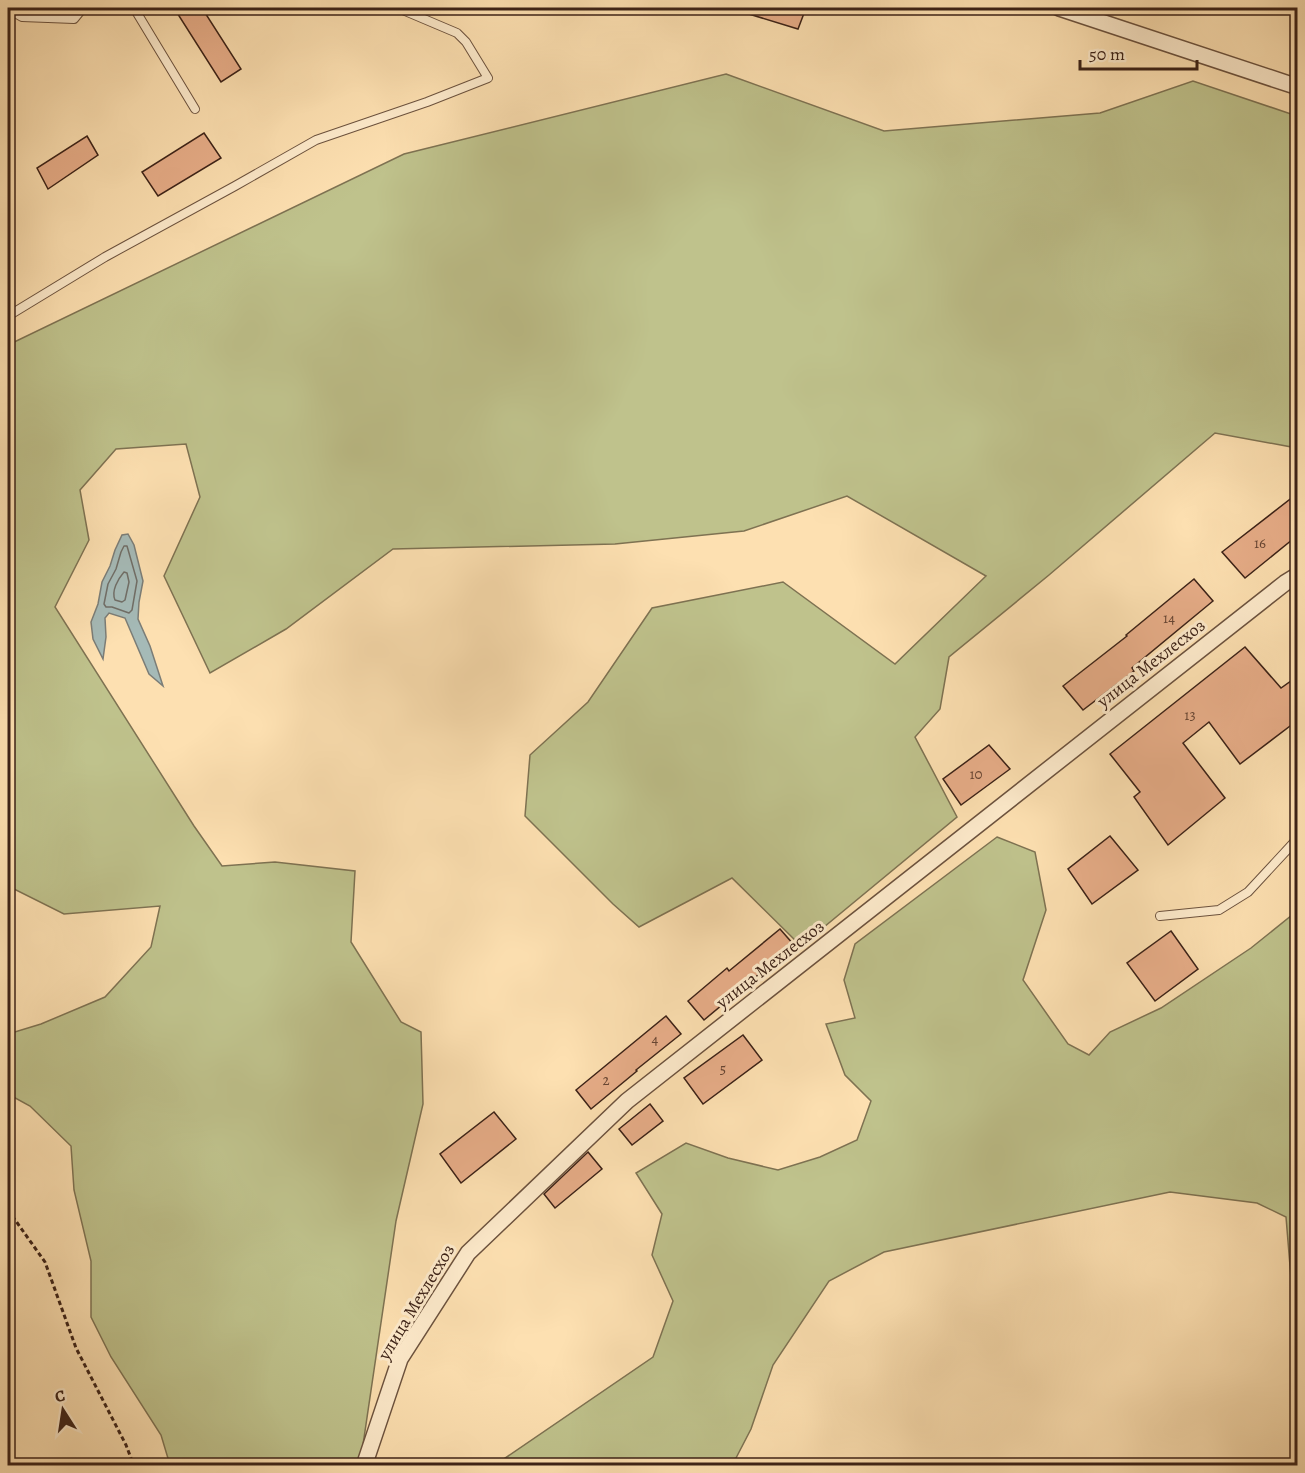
<svg xmlns="http://www.w3.org/2000/svg" width="1305" height="1473" font-family="Alegreya,serif">
  <rect width="100%" height="100%" fill="#fde0b1"/>
  <filter id="stains"><feTurbulence type="fractalNoise" baseFrequency=".00333" numOctaves="4"/><feColorMatrix values="0 0 0 0 .2 0 0 0 0 .09 0 0 0 0 .02 0 0 0 .5 -.17"/></filter>
  <radialGradient id="worn" r=".72"><stop offset=".6" stop-color="#630" stop-opacity="0"/><stop offset="1" stop-color="#630" stop-opacity=".3"/></radialGradient>
  <g fill="#bfc28c" stroke="#7e7252" stroke-width="1.5">
    <polygon points="726,74 884,131 1100,113 1193,81 1297,116 1297,448 1215,433 1049,575 949,657 940,709 915,737 957,817 801,946 732,878 639,927 613,904 525,816 530,755 588,702 652,608 783,582 895,664 986,576 847,496 744,531 615,544 393,549 286,629 210,673 164,576 200,497 186,444 116,449 80,490 89,540 55,607 194,826 222,866 275,862 355,871 351,942 401,1022 421,1032 423,1104 396,1221 360,1465 170,1465 161,1435 111,1357 91,1317 91,1261 74,1190 71,1146 30,1106 8,1094 8,1034 41,1024 105,997 151,947 160,906 64,914 8,886 8,345 404,154"/>
    <polygon points="997,837 1035,852 1046,910 1023,980 1068,1044 1089,1055 1110,1032 1161,1008 1251,948 1297,911 1297,1371 1291,1349 1291,1278 1286,1217 1257,1203 1170,1192 884,1252 829,1281 773,1365 751,1429 736,1458 724,1465 495,1465 653,1357 673,1301 652,1255 662,1214 636,1173 686,1143 728,1158 778,1170 820,1157 857,1140 871,1101 845,1075 826,1024 855,1018 844,980 855,944"/>
  </g>
  <polygon fill="#a5bab7" stroke="#7b7d77" stroke-width="1.5" points="128,534 134,545 143,581 139,602 138,619 150,646 163,686 149,674 125,618 109,613 105,618 106,637 103,659 93,639 91,622 98,604 102,582 110,566 115,550 122,535"/>
  <g fill="none" stroke-linecap="round" stroke-linejoin="round">
    <g stroke="#706e67" stroke-width="1.5">
      <polygon points="127,546 137,581 132,610 129,613 112,607 106,607 104,604 108,584 116,569 121,552 124,546"/>
      <path d="M124 572 127 573 129 582 125 600 122 602 115 600C111 591 118 579 124 572Z"/>
    </g>
  </g>
  <g fill="#e7ad88" stroke="#3c2217" stroke-width="1.5">
    <polygon points="174,8 202,8 241,69 221,82"/>
    <polygon points="740,8 806,8 798,29 739,11"/>
    <polygon points="204,133 221,158 158,196 142,172"/>
    <polygon points="87,136 98,155 48,189 37,168"/>
    <polygon points="1298,493 1298,535 1245,578 1222,552"/>
    <polygon points="1194,579 1213,601 1132,668 1134,671 1083,710 1063,686 1127,636 1126,635"/>
    <polygon points="1245,647 1281,688 1298,676 1298,720 1240,764 1209,722 1183,743 1225,798 1168,845 1134,797 1140,792 1110,754"/>
    <polygon points="989,745 1010,769 961,805 943,779"/>
    <polygon points="1110,836 1138,870 1092,904 1068,869"/>
    <polygon points="780,929 794,945 704,1020 688,1001 727,968 729,971"/>
    <polygon points="1171,931 1198,969 1155,1001 1127,963"/>
    <polygon points="666,1016 681,1034 636,1070 637,1071 591,1109 576,1090"/>
    <polygon points="743,1035 762,1060 703,1104 684,1078"/>
    <polygon points="650,1104 663,1121 632,1145 619,1129"/>
    <polygon points="494,1112 516,1139 461,1183 440,1154"/>
    <polygon points="588,1152 602,1169 555,1208 544,1194"/>
  </g>
  <g fill="none" stroke-linecap="round" stroke-linejoin="round">
    <g stroke="#6c523e" stroke-width="10">
      <g id="service">
        <polyline points="134,8 195,109"/>
        <polyline points="8,9 22,17 74,19 83,8"/>
        <polyline points="8,316 105,257 235,186 316,140 427,102 488,78 466,42 457,33 398,8"/>
        <polyline points="1160,916 1219,910 1248,892 1298,838"/>
      </g>
    </g>
    <g stroke="#6c523e" stroke-width="18">
      <g id="minor">
        <polyline points="1059,8 1298,87"/>
        <polyline points="364,1466 400,1359 468,1253 627,1101 1285,583 1298,575"/>
      </g>
    </g>
    <polyline stroke="#3c2217" stroke-width="3" stroke-dasharray="4.5 3" stroke-linecap="butt" points="8,1210 45,1262 76,1348 126,1445 134,1466"/>
    <use href="#service" stroke="#feebcc" stroke-width="8"/>
    <use href="#minor" stroke="#feebcc" stroke-width="15"/>
  </g>
  <g text-anchor="middle" stroke-width="6" stroke-linejoin="round" paint-order="stroke">
    <g font-size="15" fill="#674533">
      <text x="1260" y="548">16</text>
      <text x="1169" y="623">14</text>
      <text x="1190" y="720">13</text>
      <text x="976" y="779">10</text>
      <text x="655" y="1044">4</text>
      <text x="723" y="1074">5</text>
      <text x="606" y="1085">2</text>
    </g>
    <g font-size="18" fill="#3c2217" stroke="#feebcc">
      <text transform="translate(1151 663) rotate(-38)" y="6">улица Мехлесхоз</text>
      <text transform="translate(770 964) rotate(-38)" y="6">улица Мехлесхоз</text>
      <text transform="translate(416 1302) rotate(-59)" y="6">улица Мехлесхоз</text>
    </g>
  </g>
  <rect width="1305" height="1473" fill="none" stroke="#fde0b1" stroke-width="30"/>
  <rect x="9" y="9" width="1287" height="1455" fill="none" stroke="#3c2217" stroke-width="3"/>
  <rect x="15" y="15" width="1275" height="1443" fill="none" stroke="#3c2217" stroke-width="1.5"/>
  <g transform="translate(63 1410) rotate(348)" stroke="#feebcc" stroke-width="4.5" paint-order="stroke">
  <path d="M0-4.5L10 22L0 15L-10 22Z" fill="#3c2217"/>
  <text y="-9" font-size="16" font-weight="bold" text-anchor="middle" fill="#3c2217">С</text>
  </g>
  <path d="M1080 60v9h117v-9" fill="none" stroke="#3c2217" stroke-width="3"/>
  <text x="1089" y="60" font-size="18" fill="#3c2217" stroke="#feebcc" stroke-width="4.5" paint-order="stroke">50 m</text>
  <rect width="100%" height="100%" filter="url(#stains)"/>
  <rect width="100%" height="100%" fill="url(#worn)"/>
</svg>
